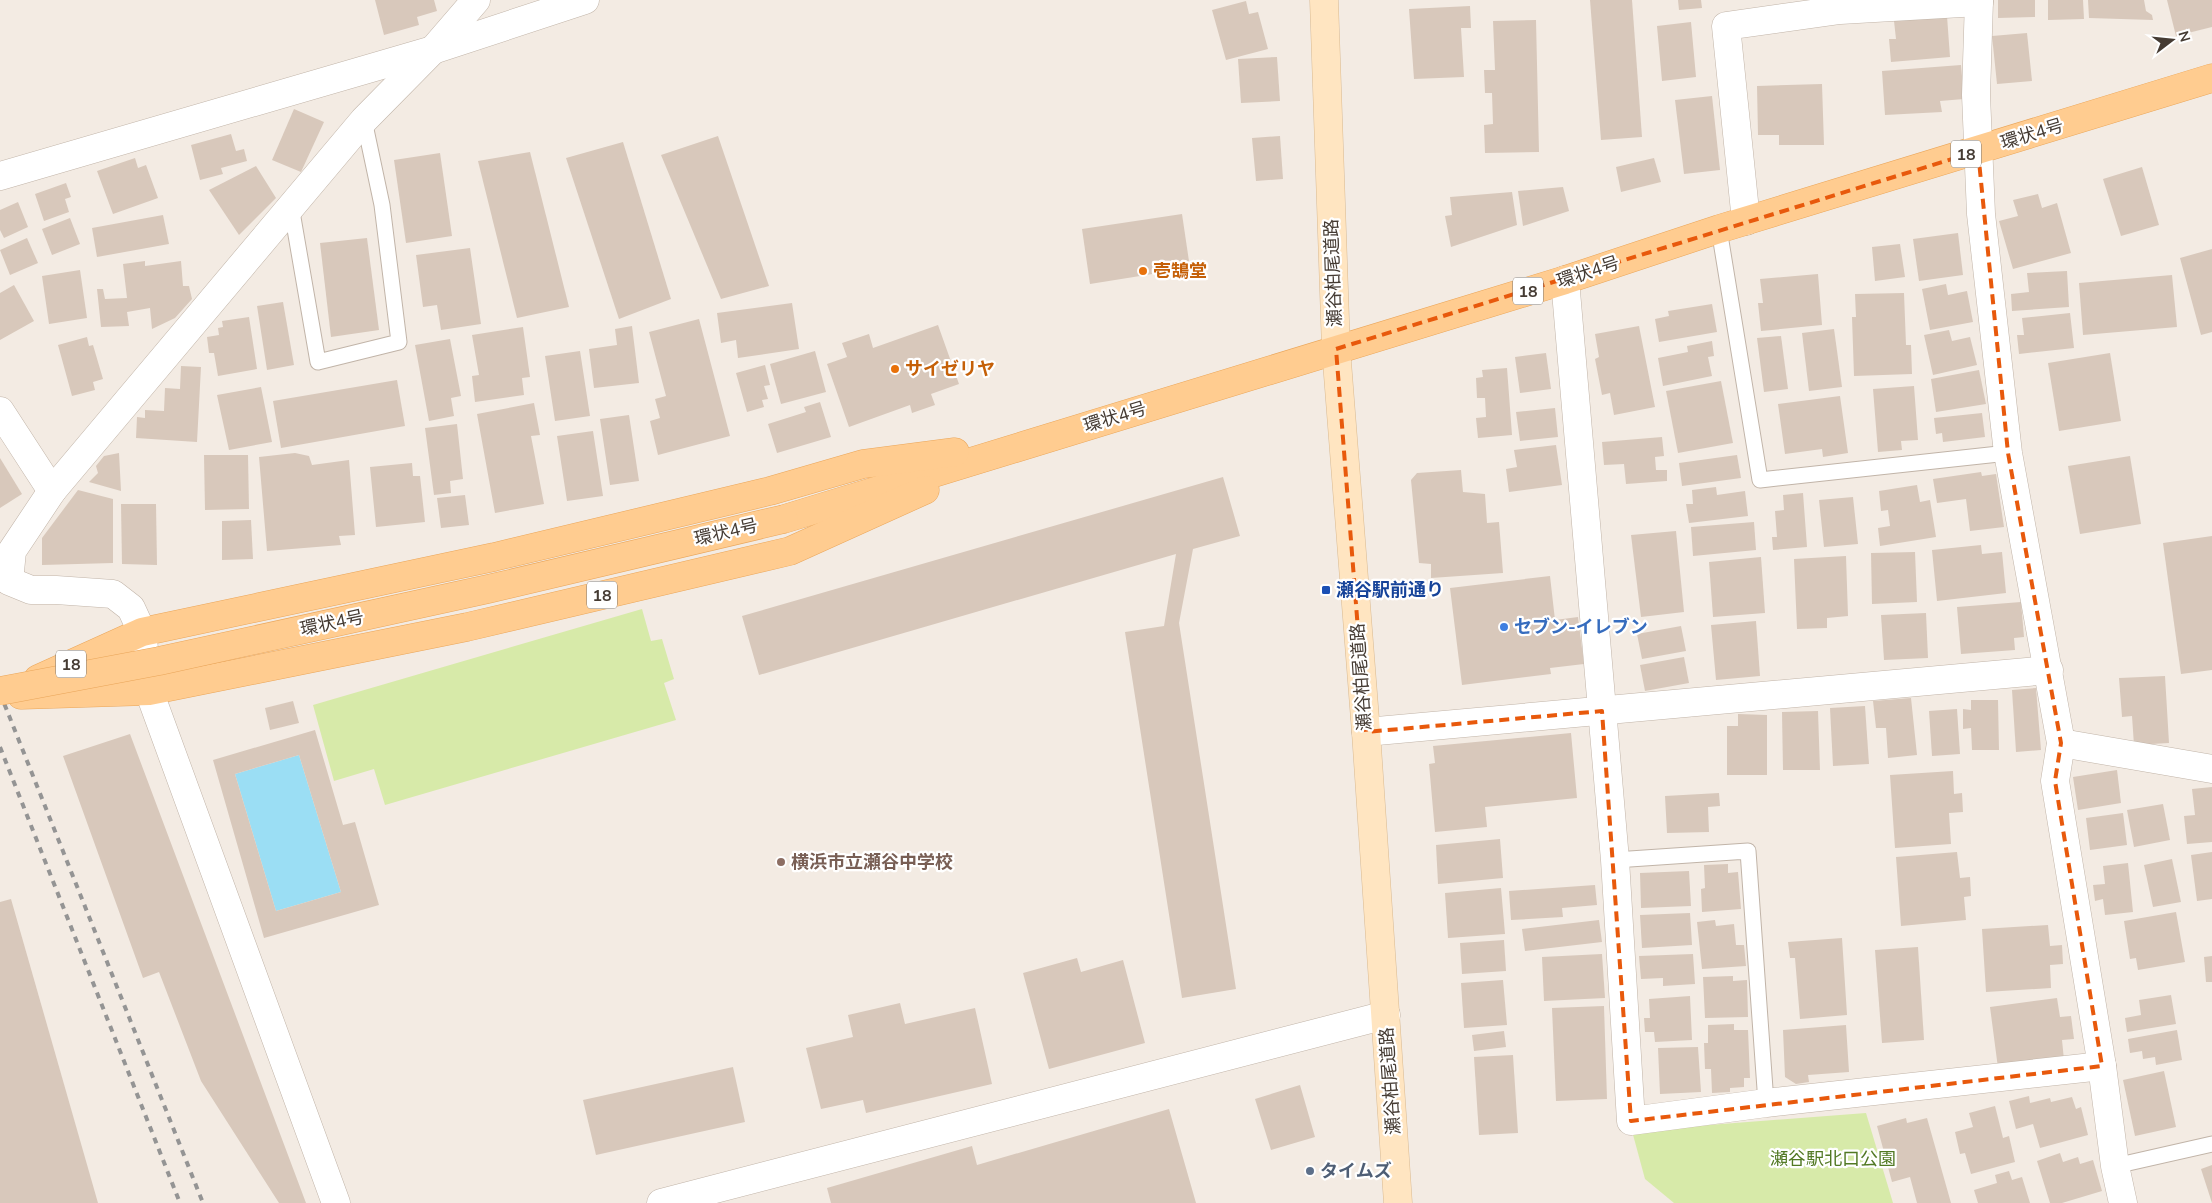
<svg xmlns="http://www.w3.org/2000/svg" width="2212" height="1203" font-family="'Nunito Sans','Noto Sans JP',sans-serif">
  <rect width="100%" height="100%" fill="#f3ebe3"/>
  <g fill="#d7eaa9">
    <polygon points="642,609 651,641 662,639 674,679 664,683 676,720 385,805 374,769 334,781 313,705"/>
    <polygon points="1866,1113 1893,1203 1674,1203 1645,1179 1632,1131"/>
  </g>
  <polygon fill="#9bdef4" points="299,755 341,892 276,911 235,774"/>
  <g fill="#d8c8bb" fill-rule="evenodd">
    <polygon points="375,0 434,0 437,11 417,17 419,25 384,35"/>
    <polygon points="1590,0 1632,0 1642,137 1601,140"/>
    <polygon points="1678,0 1701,0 1702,8 1679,10"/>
    <polygon points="1998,0 2035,0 2035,17 1998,18"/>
    <polygon points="2048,0 2083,0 2084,19 2048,20"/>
    <polygon points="2088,0 2144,0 2146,11 2152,15 2153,20 2089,18"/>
    <polygon points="2167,0 2212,0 2212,27 2176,36"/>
    <polygon points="1246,1 1249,14 1258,12 1268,49 1226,60 1212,10"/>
    <polygon points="1470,6 1471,28 1461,28 1464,77 1414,79 1409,9"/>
    <polygon points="1947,16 1950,57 1891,62 1889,39 1896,39 1894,21"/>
    <polygon points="1536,20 1539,152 1485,153 1484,125 1493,124 1492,93 1485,93 1484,70 1495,70 1493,21"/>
    <polygon points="1691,22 1696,77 1662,81 1657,26"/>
    <polygon points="2027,33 2032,81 1997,84 1992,36"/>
    <polygon points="1277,57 1280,101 1241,103 1238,59"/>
    <polygon points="1961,65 1964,99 1940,101 1942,112 1885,115 1882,71"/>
    <polygon points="1822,84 1824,145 1779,145 1779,135 1758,135 1757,86"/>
    <polygon points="1712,96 1720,170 1684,174 1675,100"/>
    <polygon points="294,109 324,122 301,172 272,160"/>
    <polygon points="231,134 236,151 244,149 247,161 221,168 223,174 200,180 191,145"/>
    <polygon points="718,136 769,286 721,299 661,155"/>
    <polygon points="1280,136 1283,179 1256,181 1252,138"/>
    <polygon points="623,142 671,299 619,319 566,158"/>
    <polygon points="530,152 569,307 517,318 478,161"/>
    <polygon points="440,153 452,236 406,243 394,160"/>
    <polygon points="135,158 138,168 146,165 158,198 113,214 97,171"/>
    <polygon points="1654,158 1661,182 1621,192 1616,167"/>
    <polygon points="256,166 276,198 239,235 209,190"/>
    <polygon points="2142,167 2159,225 2121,236 2103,179"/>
    <polygon points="66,183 71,197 65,199 69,212 44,221 35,194"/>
    <polygon points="1563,187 1569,211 1523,226 1518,191"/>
    <polygon points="1512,192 1517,225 1451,247 1445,216 1452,215 1450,197"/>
    <polygon points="2038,194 2042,208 2057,203 2071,253 2013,269 1999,221 2018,216 2013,200"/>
    <polygon points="18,202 28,227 4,238 0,230 0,210"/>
    <polygon points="1182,214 1190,268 1090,284 1082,229"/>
    <polygon points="163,215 169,244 97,257 92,228"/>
    <polygon points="70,218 80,244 52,255 42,229"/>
    <polygon points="1958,233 1963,275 1919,281 1913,239"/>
    <polygon points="27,238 38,263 10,275 0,250"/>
    <polygon points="367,238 379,330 331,337 320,243"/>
    <polygon points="1900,244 1905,277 1875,281 1872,247"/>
    <polygon points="470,248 481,324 441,330 437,305 423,307 416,255"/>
    <polygon points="2212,249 2212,332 2201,335 2180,258"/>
    <polygon points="145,261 145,266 181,261 183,286 189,286 192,299 175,318 152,329 150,308 127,312 129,326 101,327 97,289 103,289 105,299 127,298 123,264"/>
    <polygon points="80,270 87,318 49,324 42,276"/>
    <polygon points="2067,271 2069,307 2012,311 2011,294 2029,292 2027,273"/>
    <polygon points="1818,274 1822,325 1761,331 1758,303 1763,303 1760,279"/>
    <polygon points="2172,275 2177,327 2083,335 2079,283"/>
    <polygon points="1946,284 1948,295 1967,291 1973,322 1930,330 1922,289"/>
    <polygon points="14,285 34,321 0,340 0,293"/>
    <polygon points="1904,293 1906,345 1911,345 1912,374 1854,376 1852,317 1856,317 1855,294"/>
    <polygon points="283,302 294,365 267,370 257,306"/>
    <polygon points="792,303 799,349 738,358 736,340 721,343 717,313"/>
    <polygon points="1712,304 1717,332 1659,342 1655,319 1669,316 1668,311"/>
    <polygon points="2070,313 2074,348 2019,354 2017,335 2024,335 2022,318"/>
    <polygon points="249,317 257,369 218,376 214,353 209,353 207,337 219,335 218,328 223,327 222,321"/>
    <polygon points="699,319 730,436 658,455 650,421 660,418 655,399 666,396 649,332"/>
    <polygon points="938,325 959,384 931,394 935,405 912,413 910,405 849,427 827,364 847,357 842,343 869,334 873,348"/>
    <polygon points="632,326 639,383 594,388 589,349 617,345 615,329"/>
    <polygon points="1639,326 1655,407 1614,415 1610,393 1602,395 1595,359 1599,357 1595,334"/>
    <polygon points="523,327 530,377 522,378 524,395 475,402 472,376 479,375 472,335"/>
    <polygon points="1834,329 1842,387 1809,391 1802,333"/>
    <polygon points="1949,330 1952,341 1970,337 1977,365 1933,375 1924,335"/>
    <polygon points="1781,336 1788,389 1764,392 1757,338"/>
    <polygon points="87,337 89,346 93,345 103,379 93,382 95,390 72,396 58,345"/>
    <polygon points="450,339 461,396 451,398 454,416 429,421 415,345"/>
    <polygon points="1712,341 1714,356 1708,357 1712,376 1663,386 1658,358 1688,352 1687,346"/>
    <polygon points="580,351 590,416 555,421 545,356"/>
    <polygon points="815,351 826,392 781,404 770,364"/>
    <polygon points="1546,353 1551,389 1520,393 1515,357"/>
    <polygon points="2110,353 2121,421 2059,431 2048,363"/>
    <polygon points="765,365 770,385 764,386 768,399 762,400 764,407 747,412 736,373"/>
    <polygon points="181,366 201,367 197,442 136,438 137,417 145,418 145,410 164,411 165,388 180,389"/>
    <polygon points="1507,368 1512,435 1478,438 1476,418 1486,417 1485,398 1477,398 1476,378 1483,377 1482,370"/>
    <polygon points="1979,370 1986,404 1936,412 1931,379"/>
    <polygon points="397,380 405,426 281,448 273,401"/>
    <polygon points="1721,381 1733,443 1678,453 1666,391"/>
    <polygon points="1914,386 1918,440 1901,441 1902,450 1878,452 1873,389"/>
    <polygon points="261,387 272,442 229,450 217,395"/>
    <polygon points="1840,396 1848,453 1823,457 1822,449 1785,454 1778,404"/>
    <polygon points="820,402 831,437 777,453 768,424 806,412 804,407"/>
    <polygon points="534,403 540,435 531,436 544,504 495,513 477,414"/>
    <polygon points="1555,408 1558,437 1520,441 1516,412"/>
    <polygon points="1982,413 1985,437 1943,442 1942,433 1936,434 1934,418"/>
    <polygon points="629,415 639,481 610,485 600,419"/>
    <polygon points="457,424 463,479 450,481 451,493 434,495 425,428"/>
    <polygon points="593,431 603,496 567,501 557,436"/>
    <polygon points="1662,437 1664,456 1655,457 1656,470 1667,470 1667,481 1626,484 1624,464 1604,465 1602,442"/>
    <polygon points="1556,445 1562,485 1509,492 1506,469 1517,467 1514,450"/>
    <polygon points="119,453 121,491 89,482 98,473 96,466 104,456"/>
    <polygon points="295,453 309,456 312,465 349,460 355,535 339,536 341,545 267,551 259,457"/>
    <polygon points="204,455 248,455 249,509 205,510"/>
    <polygon points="1737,455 1741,478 1682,486 1679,463"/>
    <polygon points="2130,456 2141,524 2080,534 2068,466"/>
    <polygon points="0,458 22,494 0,508"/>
    <polygon points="412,463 413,476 420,476 425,522 376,527 370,467"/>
    <polygon points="1461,470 1463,492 1485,494 1487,523 1499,522 1503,573 1431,578 1431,564 1419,563 1411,480 1417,473"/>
    <polygon points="1981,472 1982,476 1996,474 2004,527 1970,531 1966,499 1937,503 1933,479"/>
    <polygon points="1223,477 1240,536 1193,549 1179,623 1236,989 1182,998 1125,632 1164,626 1176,554 759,675 742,616"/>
    <polygon points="1917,485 1920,502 1930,500 1936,537 1880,546 1878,528 1890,526 1888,510 1881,511 1879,491"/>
    <polygon points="1716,487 1717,495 1745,491 1748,516 1689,523 1686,504 1693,504 1692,490"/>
    <polygon points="78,490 113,499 113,563 42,565 42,538"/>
    <polygon points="1803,493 1807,547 1773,550 1772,537 1777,537 1775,511 1784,510 1783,495"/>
    <polygon points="465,495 469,525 441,528 437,498"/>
    <polygon points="1853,497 1858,544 1824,547 1819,500"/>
    <polygon points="121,504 156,504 157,565 122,564"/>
    <polygon points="251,520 253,559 222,560 222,521"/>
    <polygon points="1754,522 1756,550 1693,556 1691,527"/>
    <polygon points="1676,531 1684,612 1641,617 1631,535"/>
    <polygon points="2212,536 2212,670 2181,674 2163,543"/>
    <polygon points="1981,545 1982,554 2002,552 2006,593 1937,601 1932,550"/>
    <polygon points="1915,552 1917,602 1872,604 1871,553"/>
    <polygon points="1846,556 1848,616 1827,618 1827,628 1797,629 1794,559"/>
    <polygon points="1761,557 1765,613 1713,617 1709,562"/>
    <polygon points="1550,576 1555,620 1578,617 1584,664 1550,668 1551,674 1462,685 1450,588"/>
    <polygon points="2021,602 2024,637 2014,638 2015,650 1961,654 1957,607"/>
    <polygon points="1926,613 1928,658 1884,660 1881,615"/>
    <polygon points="1756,621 1760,676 1716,680 1711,625"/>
    <polygon points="1681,626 1686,651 1642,659 1637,634"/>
    <polygon points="1684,657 1689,683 1645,691 1640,665"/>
    <polygon points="2165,676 2169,743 2134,745 2132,716 2122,717 2119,678"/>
    <polygon points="2036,688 2041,750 2016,752 2012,690"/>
    <polygon points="1911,698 1917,755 1888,758 1886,728 1876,728 1873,701"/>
    <polygon points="1971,700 1998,700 1999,750 1972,750 1971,728 1963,729 1963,709 1971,710"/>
    <polygon points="293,701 299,723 270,730 265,708"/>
    <polygon points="1865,706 1869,764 1833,766 1830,708"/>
    <polygon points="1957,709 1960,754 1932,756 1929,711"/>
    <polygon points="1818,711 1820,770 1783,770 1782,712"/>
    <polygon points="1738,714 1767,715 1767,775 1727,775 1727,726 1738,726"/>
    <path d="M315 730 343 825 355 822 379 905 264 938 213 760ZM299 755 341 892 276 911 235 774Z"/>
    <polygon points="1571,733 1577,798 1485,807 1487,827 1435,832 1429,764 1435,763 1433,746"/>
    <polygon points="130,734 306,1203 279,1203 201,1081 159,972 143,978 63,756"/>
    <polygon points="2117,770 2121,803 2078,810 2073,777"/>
    <polygon points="1953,771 1954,794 1962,793 1963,812 1949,813 1951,844 1895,848 1890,775"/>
    <polygon points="2212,787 2212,842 2187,844 2184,816 2195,815 2192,789"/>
    <polygon points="1719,793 1720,806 1708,807 1709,832 1667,833 1665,796"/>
    <polygon points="2163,804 2170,840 2134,847 2127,810"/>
    <polygon points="2123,813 2127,845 2090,850 2086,818"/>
    <polygon points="1500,839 1503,878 1438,884 1436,845"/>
    <polygon points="1957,852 1960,878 1970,877 1971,896 1964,897 1966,920 1901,926 1896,857"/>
    <polygon points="2212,852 2212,899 2197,901 2191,855"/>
    <polygon points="2172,859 2181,902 2153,907 2144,865"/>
    <polygon points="2128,863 2133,912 2105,915 2103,899 2095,901 2093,885 2105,884 2103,866"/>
    <polygon points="1728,864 1728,873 1738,872 1741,909 1702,912 1701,889 1705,888 1704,865"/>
    <polygon points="1689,871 1691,906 1641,908 1640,873"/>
    <polygon points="1595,885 1597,905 1562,908 1563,917 1511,920 1509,891"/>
    <polygon points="1501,888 1505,934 1448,938 1445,893"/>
    <polygon points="11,899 98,1203 0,1203 0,902"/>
    <polygon points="2176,912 2185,962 2138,970 2136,958 2130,959 2124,921"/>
    <polygon points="1690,913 1692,945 1642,948 1640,915"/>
    <polygon points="1599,920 1602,942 1525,951 1522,929"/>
    <polygon points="1715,920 1716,926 1734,924 1736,945 1744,945 1746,966 1702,969 1697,922"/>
    <polygon points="2048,925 2050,946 2062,945 2063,964 2050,965 2051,988 1986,992 1982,929"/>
    <polygon points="1842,938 1847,1015 1800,1019 1795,958 1790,958 1788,942"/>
    <polygon points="1504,940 1506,971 1462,974 1460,943"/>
    <polygon points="1918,947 1924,1040 1882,1043 1875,950"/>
    <polygon points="1602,954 1605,998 1544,1001 1542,957"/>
    <polygon points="1693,954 1695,984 1663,986 1663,978 1641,979 1639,956"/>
    <polygon points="2212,956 2212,982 2206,982 2204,957"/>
    <polygon points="1077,958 1081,972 1123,960 1145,1043 1049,1069 1023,973"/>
    <polygon points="1733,976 1733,981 1747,980 1748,1017 1705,1018 1703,977"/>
    <polygon points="1503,980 1507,1025 1464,1028 1461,983"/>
    <polygon points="2171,995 2176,1024 2127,1032 2125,1018 2141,1015 2139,1000"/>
    <polygon points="1690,996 1692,1040 1655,1042 1654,1032 1645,1032 1644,1018 1650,1018 1649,999"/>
    <polygon points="2057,998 2060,1017 2071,1016 2074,1039 2062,1040 2064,1060 1998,1068 1990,1007"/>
    <polygon points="900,1003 905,1024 975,1008 992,1084 866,1113 863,1100 821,1109 806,1048 853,1037 848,1015"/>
    <polygon points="1604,1006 1607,1099 1556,1101 1552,1008"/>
    <polygon points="1734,1024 1734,1030 1748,1030 1750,1078 1744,1078 1744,1087 1730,1088 1730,1092 1712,1093 1711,1069 1705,1069 1704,1043 1708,1043 1708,1025"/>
    <polygon points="1846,1025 1849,1072 1808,1075 1809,1082 1796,1084 1785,1077 1783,1030"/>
    <polygon points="2177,1030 2182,1060 2156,1065 2155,1057 2143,1059 2142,1051 2130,1053 2128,1039"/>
    <polygon points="1504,1031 1506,1047 1474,1051 1472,1035"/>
    <polygon points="1698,1047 1701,1092 1660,1094 1658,1048"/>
    <polygon points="1513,1055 1518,1133 1479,1135 1474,1057"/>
    <polygon points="733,1067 745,1122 596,1155 583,1100"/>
    <polygon points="2164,1071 2176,1127 2135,1136 2123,1080"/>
    <polygon points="1300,1085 1315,1137 1271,1150 1255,1099"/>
    <polygon points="2029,1096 2030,1103 2050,1098 2051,1102 2072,1097 2076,1109 2081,1107 2088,1135 2040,1148 2033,1124 2016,1129 2009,1101"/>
    <polygon points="1995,1106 2003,1138 2009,1136 2015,1162 1971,1174 1965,1153 1960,1154 1955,1132 1973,1127 1969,1113"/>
    <polygon points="1169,1109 1196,1203 831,1203 827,1188 972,1146 977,1165"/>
    <polygon points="1906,1118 1907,1123 1927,1118 1951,1203 1917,1203 1910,1177 1892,1182 1877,1126"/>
    <polygon points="2060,1153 2063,1162 2078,1157 2080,1164 2093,1160 2102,1191 2062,1203 2050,1203 2037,1161"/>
    <polygon points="2212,1165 2212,1203 2201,1169"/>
    <polygon points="2009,1171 2012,1180 2022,1177 2030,1203 1978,1203 1974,1190 1997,1183 1995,1175"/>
  </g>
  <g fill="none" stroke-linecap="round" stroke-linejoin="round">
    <g stroke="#c1b4a8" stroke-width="17">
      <g id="service">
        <polyline points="291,206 318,362 399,342 382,205 364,120"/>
        <polyline points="1719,229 1760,480 2008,453"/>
        <polyline points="1615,860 1748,851 1766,1103"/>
        <polyline points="2115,1166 2212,1144"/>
      </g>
    </g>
    <g stroke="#c1b4a8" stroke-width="29">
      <g id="minor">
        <polyline points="1979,0 1976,95 1981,214 2008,453 2061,743 2055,781 2102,1066 2115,1166 2123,1203"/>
        <polyline points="0,176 433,50 585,0"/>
        <polyline points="1746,221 1726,26 1840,10 1979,2"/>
        <polyline points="1565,280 1615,860 1631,1121 1766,1103 2102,1066"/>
        <polyline points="0,411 52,491"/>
        <polyline points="1366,732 2049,670"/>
        <polyline points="2061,743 2212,769"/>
        <polyline points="336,1203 149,691 142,632 131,608 113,594 56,590 31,590 9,581 12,551 52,491 364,120 433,50 476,0"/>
        <polyline points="661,1203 1386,1015"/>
      </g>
    </g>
    <g stroke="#d9ba92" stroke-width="29">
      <polyline id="secondary" points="1324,0 1336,349 1366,732 1398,1203"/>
    </g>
    <g stroke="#eaa65a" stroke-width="29">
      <g id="primary">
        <polyline points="784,519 1565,280 1719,229 2212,78"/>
        <polyline points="38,679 142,632 494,557 770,491 863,464 955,452"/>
        <polyline points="21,695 149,691 467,627 790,551 925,490"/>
      </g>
    </g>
    <use href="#service" stroke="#fff" stroke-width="15"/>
    <use href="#minor" stroke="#fff" stroke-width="28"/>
    <use href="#secondary" stroke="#ffe5c1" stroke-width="28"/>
    <use href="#primary" stroke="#ffcc90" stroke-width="28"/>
    <g stroke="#949494" stroke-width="4" stroke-dasharray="6 6" stroke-linecap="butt">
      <polyline points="0,693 203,1203"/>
      <polyline points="0,747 180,1203"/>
    </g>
    <g stroke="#eaa65a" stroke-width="29" stroke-linecap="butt">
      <polyline id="primary-bridge" points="0,691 159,661 488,589 784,519"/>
    </g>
    <use href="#primary-bridge" stroke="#ffcc90" stroke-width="28"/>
  </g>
  <path fill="none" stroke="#e8590c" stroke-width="4" stroke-dasharray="10 6" stroke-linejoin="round" d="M1978 151 2008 453 2061 743 2055 781 2102 1066 1631 1121 1602 711 1366 732 1336 349Z"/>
  <g fill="#e8710a" stroke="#fff" stroke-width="2">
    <circle cx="1143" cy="271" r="5"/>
    <circle cx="895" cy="369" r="5"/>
  </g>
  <rect fill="#1a4fb4" stroke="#fff" stroke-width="2" x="1321" y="585" width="10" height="10" rx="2.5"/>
  <circle fill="#3f7fe0" stroke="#fff" stroke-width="2" cx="1504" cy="627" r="5"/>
  <circle fill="#8d6e63" stroke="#fff" stroke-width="2" cx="781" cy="862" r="5"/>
  <circle fill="#5c6f8a" stroke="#fff" stroke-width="2" cx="1310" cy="1171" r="5"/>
  <g text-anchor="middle" stroke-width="4.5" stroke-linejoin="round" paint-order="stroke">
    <g fill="#fff" stroke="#7d7670" stroke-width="1">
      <rect x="1951" y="140.5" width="30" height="27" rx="4"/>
      <rect x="1513" y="277.5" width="30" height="27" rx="4"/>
      <rect x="587" y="581.5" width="30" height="27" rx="4"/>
      <rect x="56" y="650.5" width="30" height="27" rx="4"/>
    </g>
    <g font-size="16" font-weight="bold" fill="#453b33">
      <text x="1966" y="160">18</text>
      <text x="1528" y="297">18</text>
      <text x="602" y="601">18</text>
      <text x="71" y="670">18</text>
    </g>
    <g font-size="18" fill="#453b33" stroke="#fff">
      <text transform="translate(2032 134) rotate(-17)" y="6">環状4号</text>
      <text transform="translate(1588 272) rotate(-18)" y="6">環状4号</text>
      <text transform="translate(1333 273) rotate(-92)" y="6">瀬谷柏尾道路</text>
      <text transform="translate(1115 417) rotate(-17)" y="6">環状4号</text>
      <text transform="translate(726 532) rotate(-13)" y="6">環状4号</text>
      <text transform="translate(332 623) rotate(-12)" y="6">環状4号</text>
      <text transform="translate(1361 677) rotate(-94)" y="6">瀬谷柏尾道路</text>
      <text transform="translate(1390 1081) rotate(-94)" y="6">瀬谷柏尾道路</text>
    </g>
    <g font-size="18" font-weight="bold" fill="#c56008" stroke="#fff" text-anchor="start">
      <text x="1153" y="277">壱鵠堂</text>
      <text x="905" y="375">サイゼリヤ</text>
    </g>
    <g font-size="18" font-weight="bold" fill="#164399" stroke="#fff" text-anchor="start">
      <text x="1336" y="596">瀬谷駅前通り</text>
    </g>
    <g font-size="18" font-weight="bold" fill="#366cbe" stroke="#fff" text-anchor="start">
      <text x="1514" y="633">セブン-イレブン</text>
    </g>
    <g font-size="18" font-weight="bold" fill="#785e54" stroke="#fff" text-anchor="start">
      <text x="791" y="868">横浜市立瀬谷中学校</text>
    </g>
    <g font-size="18" fill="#527924" stroke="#fff">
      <text x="1833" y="1165">瀬谷駅北口公園</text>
    </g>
    <g font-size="18" font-weight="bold" fill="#4e5e75" stroke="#fff" text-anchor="start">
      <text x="1320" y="1177">タイムズ</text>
    </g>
  </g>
  <g transform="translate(2172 40) rotate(74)" stroke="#ffffff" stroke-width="4" paint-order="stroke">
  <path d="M0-4L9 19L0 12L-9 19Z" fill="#453b33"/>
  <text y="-8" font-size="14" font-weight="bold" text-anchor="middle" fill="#453b33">N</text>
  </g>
</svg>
